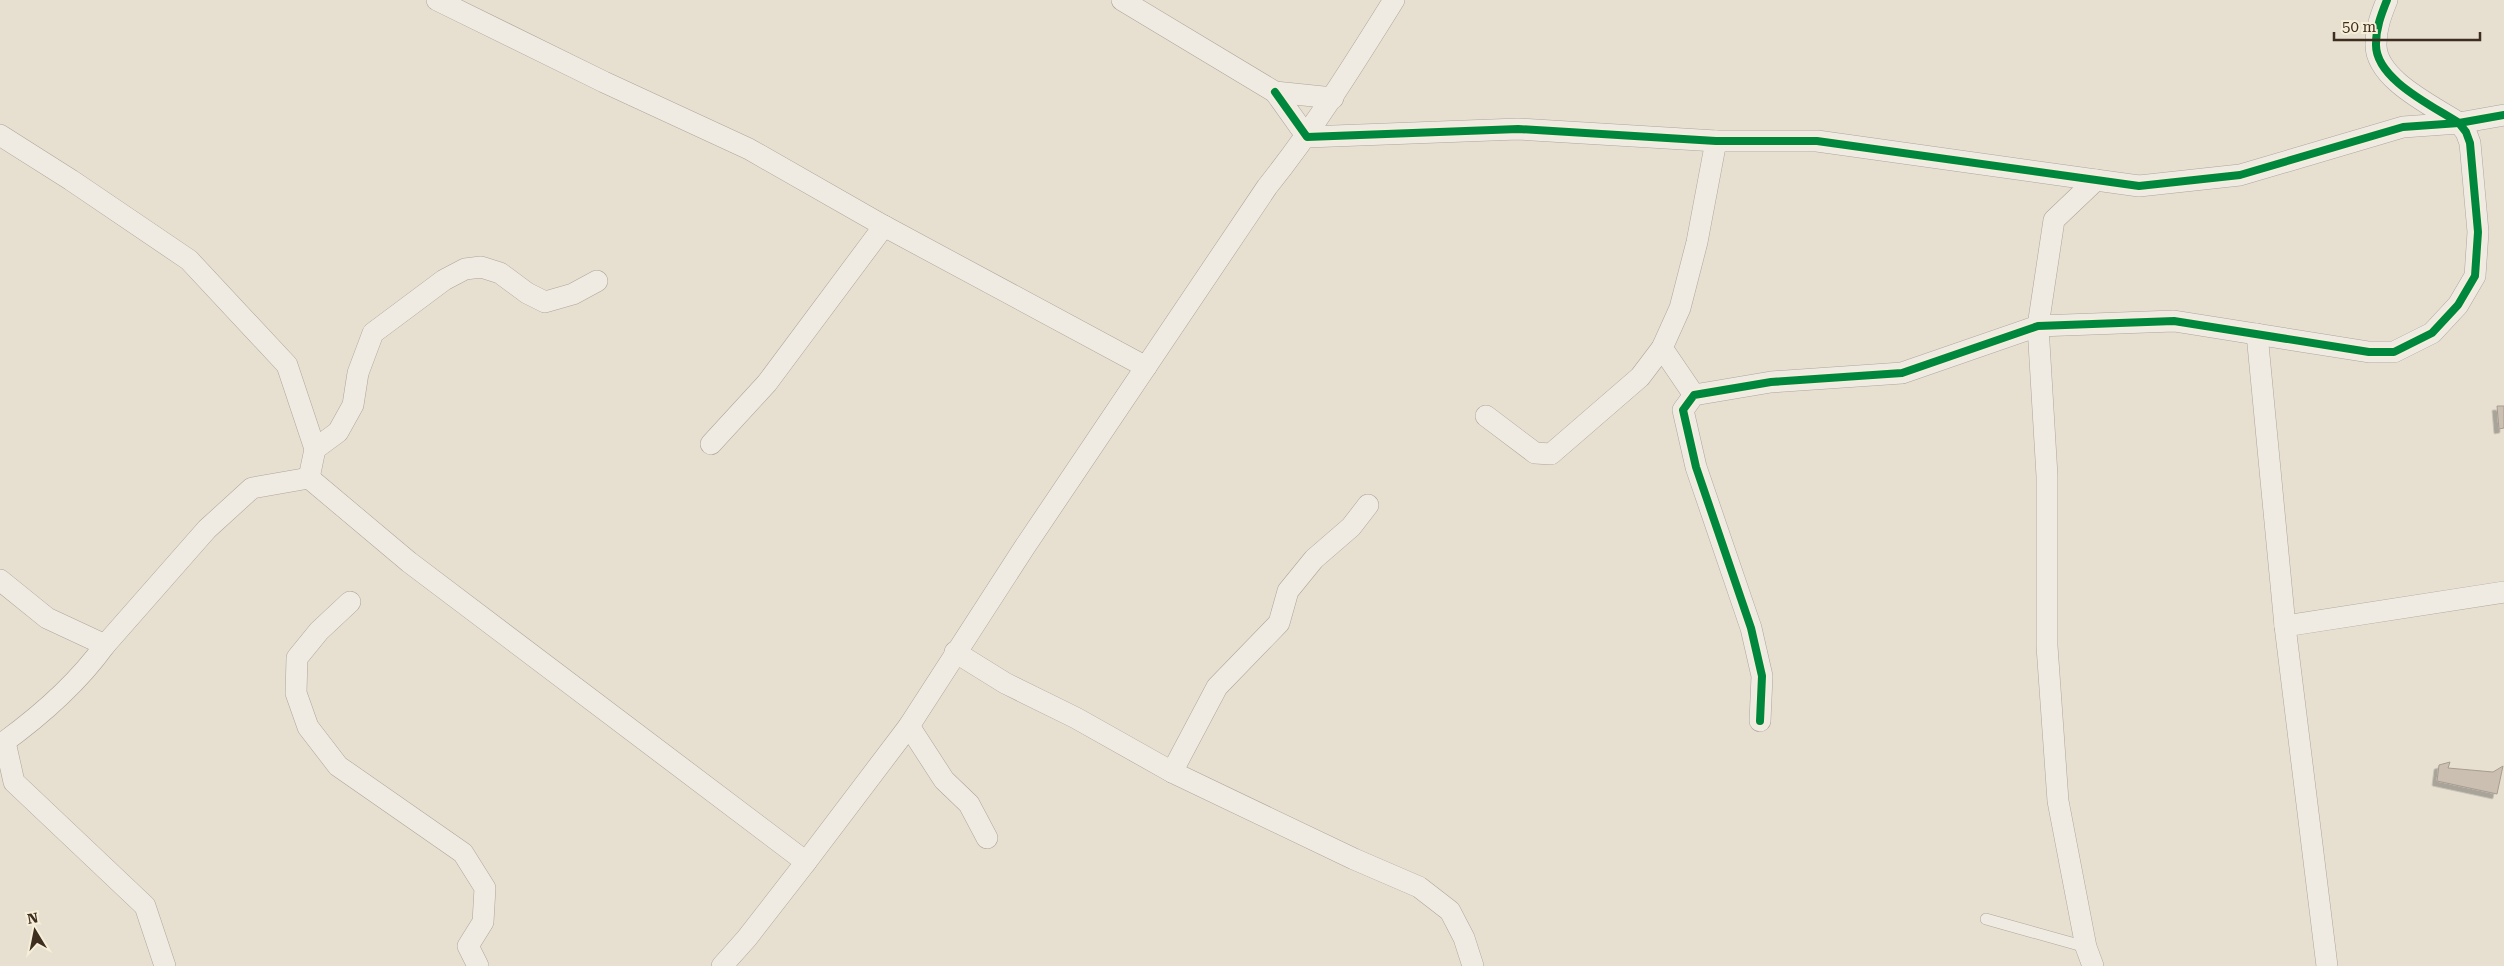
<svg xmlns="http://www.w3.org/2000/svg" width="2504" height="966" font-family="'Roboto Serif',serif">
  <defs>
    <filter id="shadow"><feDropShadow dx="-4.5" dy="4.5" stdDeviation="0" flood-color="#0004"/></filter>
  </defs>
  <rect width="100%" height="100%" fill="#e7e0d1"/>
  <g fill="#cbbfb2" stroke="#a89c90" filter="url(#shadow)">
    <polygon points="2497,406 2504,406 2504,428 2499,429"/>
    <polygon points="2450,762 2448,768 2493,772 2503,766 2497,794 2437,781 2439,765"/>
  </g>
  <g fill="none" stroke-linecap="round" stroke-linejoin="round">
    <g stroke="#ada599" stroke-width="12">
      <polyline id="service" points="1986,919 2086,947"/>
    </g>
    <g stroke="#ada599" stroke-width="22">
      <g id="minor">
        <polyline points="437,0 604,82 749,149 884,226 1146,367"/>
        <polyline points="1122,0 1275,92 1333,98"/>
        <polyline points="1275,92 1307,137 1518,129 1716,141 1817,141 2139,186 2240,175 2403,127 2459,123 2504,115"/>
        <polyline points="0,135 71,180 189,260 287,365 315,449 309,478"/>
        <polyline points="2257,334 2285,626 2504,592"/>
        <polyline points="1662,348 1694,395"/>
        <polyline points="1486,416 1535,453 1551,454 1640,377 1662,348 1680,308 1697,242 1716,141"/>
        <polyline points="711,444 767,383 884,226"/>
        <polyline points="315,449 338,432 353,405 358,373 373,333 444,280 465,269 481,267 500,273 527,293 545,302 573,294 597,281"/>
        <polyline points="309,478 409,562 806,862"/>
        <polyline points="0,580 47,618 105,645"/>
        <polyline points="350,602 319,631 297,658 296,693 308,727 338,766 463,853 485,888 483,922 468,946 478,966"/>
        <polyline points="2285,626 2327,966"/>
        <polyline points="955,652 1005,683 1076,718 1172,772 1354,859 1419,887 1450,911 1464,938 1473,966"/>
        <path d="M1760 721 1762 676 1751 628 1696 467 1683 410 1694 395 1771 382 1902 373 2038 326 2174 321 2369 352H2394L2432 333 2458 305 2475 276 2478 232 2470 143 2466 132 2459 123C2433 106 2375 79 2376 44 2376 28 2381 15 2387 0"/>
        <polyline points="909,726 944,780 969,804 987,838"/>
        <polyline points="5,742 14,782 145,906 165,966"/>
        <path d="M0 745C39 717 77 684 105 645L207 529 252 488 309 478"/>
        <polyline points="1172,772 1217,687 1279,623 1288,591 1314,559 1351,527 1368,505"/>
        <path d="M722 966 747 938 806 862 909 726 1024 548 1267 187C1315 127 1354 64 1394 0"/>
        <polyline points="2093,966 2086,947 2058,801 2047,646 2047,476 2038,326 2054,220 2096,180"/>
      </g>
    </g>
    <use href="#service" stroke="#efebe3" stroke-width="11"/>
    <use href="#minor" stroke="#efebe3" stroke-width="21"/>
    <g stroke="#f7eed8" stroke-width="11">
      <g id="cycleway">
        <polyline points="1275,92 1307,137 1518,129 1716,141 1817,141 2139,186 2240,175 2403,127 2459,123 2504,115"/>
        <path d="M1760 721 1762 676 1751 628 1696 467 1683 410 1694 395 1771 382 1902 373 2038 326 2174 321 2369 352H2394L2432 333 2458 305 2475 276 2478 232 2470 143 2466 132 2459 123C2433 106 2375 79 2376 44 2376 28 2381 15 2387 0"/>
      </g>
    </g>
    <use href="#cycleway" stroke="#00873e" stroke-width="8"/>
  </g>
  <g transform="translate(35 931) rotate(350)" stroke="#f7eed8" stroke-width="4" paint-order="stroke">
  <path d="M0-4L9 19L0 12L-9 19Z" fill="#3d2e20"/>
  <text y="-8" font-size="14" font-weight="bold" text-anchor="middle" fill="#3d2e20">N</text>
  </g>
  <path d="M2334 32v8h146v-8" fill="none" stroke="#3d2e20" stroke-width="2.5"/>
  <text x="2342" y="32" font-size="15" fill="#3d2e20" stroke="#f7eed8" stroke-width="4" paint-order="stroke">50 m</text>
</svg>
